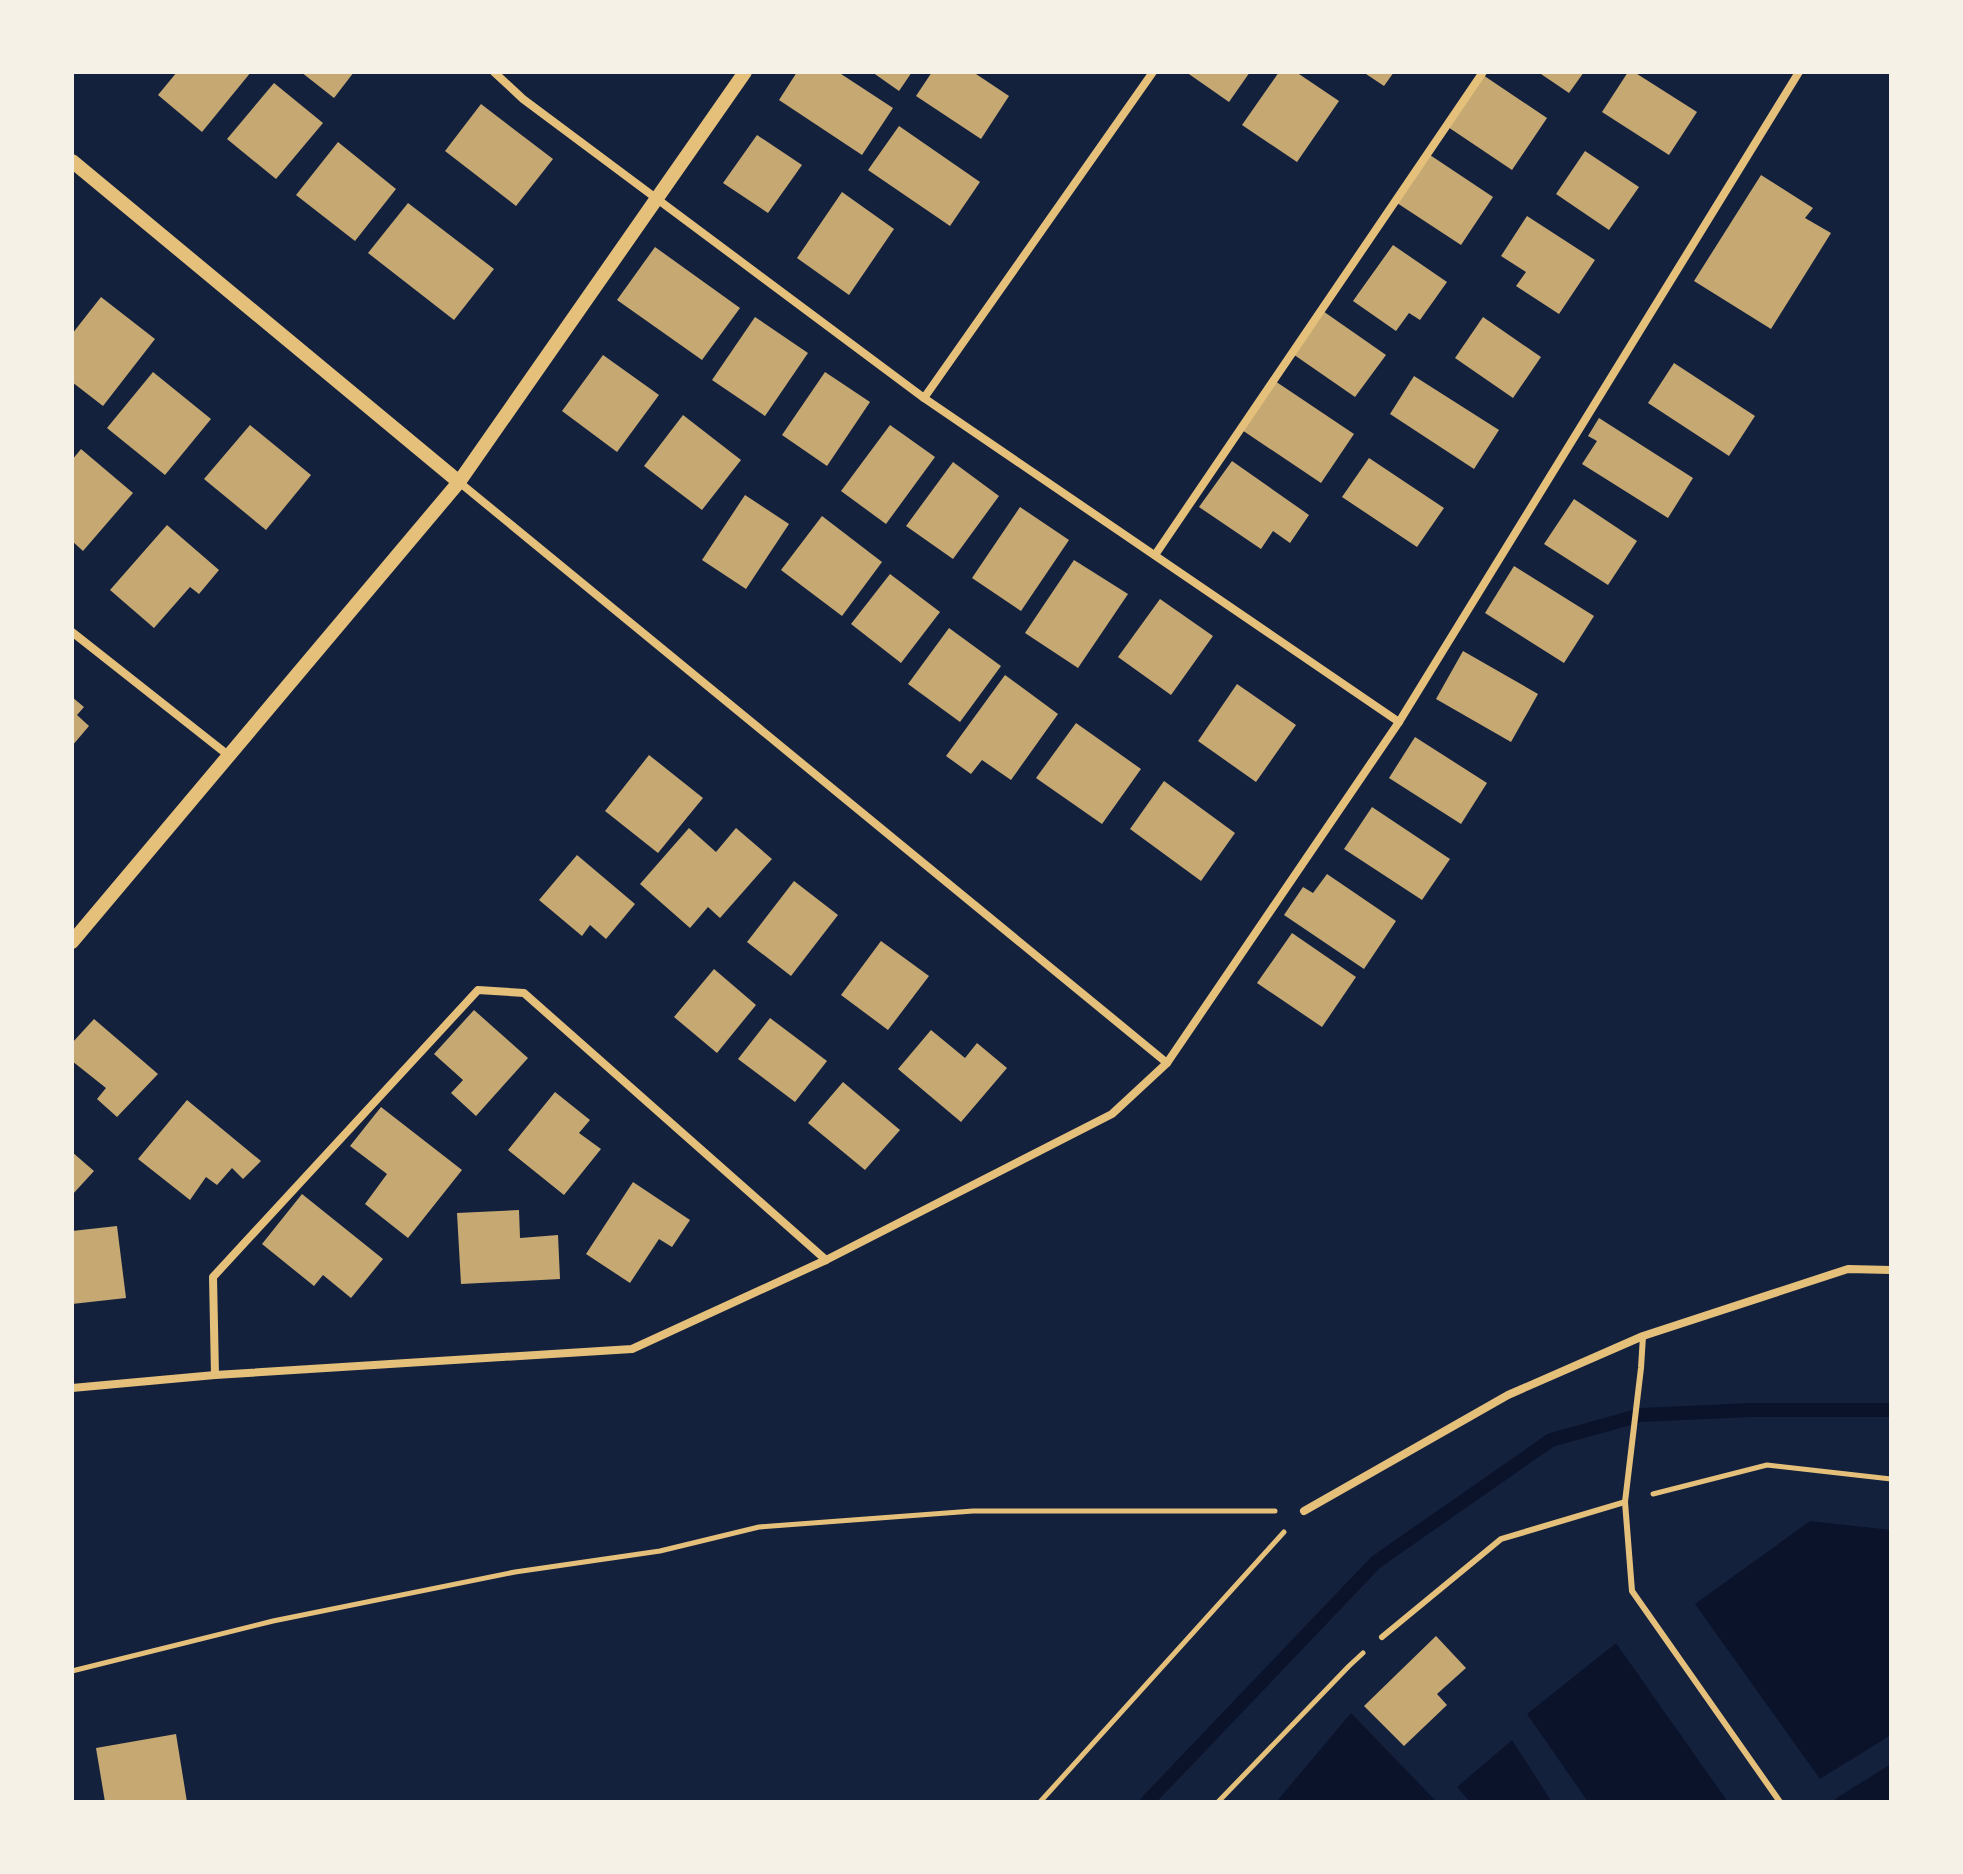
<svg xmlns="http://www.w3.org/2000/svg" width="1963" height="1874" font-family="Manrope,sans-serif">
  <rect width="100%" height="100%" fill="#14213d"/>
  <g fill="#0b132b">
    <polygon points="1810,1521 1891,1530 1891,1735 1820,1779 1695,1604"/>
    <polygon points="1616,1643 1728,1802 1588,1802 1527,1714"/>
    <polygon points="1351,1713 1437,1802 1276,1802"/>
    <polygon points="1512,1740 1552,1802 1470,1802 1457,1787"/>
    <polygon points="1891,1764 1891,1802 1837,1802 1835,1799"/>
  </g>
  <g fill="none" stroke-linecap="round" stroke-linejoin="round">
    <polyline stroke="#0b132b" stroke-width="14" points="1147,1802 1376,1562 1551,1440 1641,1415 1751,1410 1891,1410"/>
  </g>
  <g fill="#c6a872">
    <polygon points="177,72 251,72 202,132 158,95"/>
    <polygon points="301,72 354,72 334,98"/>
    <polygon points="797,72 838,72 893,108 862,155 779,100"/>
    <polygon points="872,72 912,72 899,91"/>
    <polygon points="932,72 973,72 1009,96 981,139 916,96"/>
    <polygon points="1186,72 1250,72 1229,102"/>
    <polygon points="1279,72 1296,72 1339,101 1297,162 1242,125"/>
    <polygon points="1363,72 1394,72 1384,86"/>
    <polygon points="1538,72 1584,72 1569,93"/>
    <polygon points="1628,72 1634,72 1697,112 1669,155 1602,112"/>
    <polygon points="1480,73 1547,118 1512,170 1445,125"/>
    <polygon points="274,83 323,123 276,179 227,139"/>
    <polygon points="481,104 553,159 516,206 445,151"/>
    <polygon points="899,126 980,182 950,226 868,170"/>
    <polygon points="757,135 802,165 768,213 723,183"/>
    <polygon points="338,142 396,189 355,241 296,195"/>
    <polygon points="1585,151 1639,187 1609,230 1556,194"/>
    <polygon points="1430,155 1493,197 1461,245 1397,203"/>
    <polygon points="1761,175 1813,208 1805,218 1831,233 1771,329 1694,281"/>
    <polygon points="842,192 894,229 849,295 797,258"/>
    <polygon points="408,203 494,269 454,320 368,253"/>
    <polygon points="1527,216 1595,260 1559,314 1516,286 1526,272 1501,256"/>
    <polygon points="1393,245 1447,282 1420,320 1409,313 1396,331 1353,301"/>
    <polygon points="655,247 740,308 702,360 617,300"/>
    <polygon points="101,297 155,339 103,406 72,382 72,334"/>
    <polygon points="1320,309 1386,355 1355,397 1290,352"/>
    <polygon points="755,317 808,353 765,416 712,380"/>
    <polygon points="1483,317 1541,357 1513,398 1455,358"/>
    <polygon points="603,355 659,395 617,452 562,411"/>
    <polygon points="1674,363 1755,416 1729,456 1648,403"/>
    <polygon points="153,372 211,419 165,475 107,428"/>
    <polygon points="825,372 870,402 827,466 782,435"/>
    <polygon points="1414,376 1499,430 1474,469 1390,414"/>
    <polygon points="1272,379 1354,434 1321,483 1239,428"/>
    <polygon points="683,415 741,460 702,510 644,466"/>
    <polygon points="1599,418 1693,478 1668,518 1582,464 1597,441 1588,436"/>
    <polygon points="250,425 311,475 266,530 204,479"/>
    <polygon points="890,425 935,457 886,524 841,491"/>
    <polygon points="81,449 133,493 83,551 72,541 72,460"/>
    <polygon points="1369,458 1444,508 1417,547 1342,497"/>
    <polygon points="1232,461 1309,515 1290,543 1273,531 1261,549 1199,507"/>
    <polygon points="953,462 999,496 953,559 906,526"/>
    <polygon points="745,495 789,524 746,589 702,560"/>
    <polygon points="1574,499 1637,541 1608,585 1544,544"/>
    <polygon points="1020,507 1069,540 1021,611 972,578"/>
    <polygon points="822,516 882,562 842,616 781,570"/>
    <polygon points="167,525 219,570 199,594 190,587 154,628 110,590"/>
    <polygon points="1074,560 1128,594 1078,668 1025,633"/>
    <polygon points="1514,566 1594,616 1564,663 1485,613"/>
    <polygon points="890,574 940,612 901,663 851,624"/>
    <polygon points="1160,599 1213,636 1171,695 1118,657"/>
    <polygon points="949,628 1001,666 960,722 908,684"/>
    <polygon points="1463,651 1538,694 1511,742 1436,699"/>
    <polygon points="1005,675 1058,714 1011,780 982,760 971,774 946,756"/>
    <polygon points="1237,684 1296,725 1256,782 1198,741"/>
    <polygon points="72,697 84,707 77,715 89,726 72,746"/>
    <polygon points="1076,723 1141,769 1102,824 1036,778"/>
    <polygon points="1415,737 1487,783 1461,824 1389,778"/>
    <polygon points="649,755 703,798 658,853 605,811"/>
    <polygon points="1164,781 1235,833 1201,881 1130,829"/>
    <polygon points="1372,807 1450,859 1422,900 1344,849"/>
    <polygon points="689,828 716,852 736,828 772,859 720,918 708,907 690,928 640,884"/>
    <polygon points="577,855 635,904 606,939 590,925 582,936 539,900"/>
    <polygon points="1327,874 1396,921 1364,969 1284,915 1303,887 1313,893"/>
    <polygon points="794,881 838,915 791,976 747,942"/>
    <polygon points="1292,933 1356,977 1322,1027 1257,983"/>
    <polygon points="881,941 929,976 888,1030 841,995"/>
    <polygon points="714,969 756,1005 717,1053 674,1017"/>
    <polygon points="474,1010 528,1058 476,1116 451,1093 463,1080 434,1054"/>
    <polygon points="770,1018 827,1061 795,1102 738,1059"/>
    <polygon points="94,1019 158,1074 117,1117 97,1099 106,1088 72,1061 72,1043"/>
    <polygon points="931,1030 965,1058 977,1043 1007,1068 961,1122 898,1069"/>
    <polygon points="843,1082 900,1130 865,1170 808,1123"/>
    <polygon points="555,1092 590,1120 579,1133 601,1149 564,1195 508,1150"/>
    <polygon points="187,1100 261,1161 243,1179 232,1168 217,1185 206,1177 190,1200 138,1159"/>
    <polygon points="381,1107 462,1170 408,1238 365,1204 387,1174 350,1146"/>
    <polygon points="72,1152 94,1171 72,1195"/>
    <polygon points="633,1182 690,1220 672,1247 659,1239 630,1283 586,1254"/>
    <polygon points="302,1194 383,1259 351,1298 323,1275 314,1286 262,1244"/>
    <polygon points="519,1210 520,1238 558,1235 560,1279 461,1284 457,1213"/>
    <polygon points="117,1226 126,1298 72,1304 72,1231"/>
    <polygon points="1436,1636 1466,1668 1437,1694 1447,1705 1404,1746 1364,1706"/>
    <polygon points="176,1734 187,1802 105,1802 96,1748"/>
  </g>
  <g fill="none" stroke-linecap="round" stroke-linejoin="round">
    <g stroke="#e5c07b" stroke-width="5">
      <polyline points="1653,1494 1767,1465 1891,1479"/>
      <polyline points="72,1671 273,1621 515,1572 660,1551 759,1527 973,1511 1275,1511"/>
      <polyline points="1040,1802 1284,1532"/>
      <polyline points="1218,1802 1349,1666 1363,1653"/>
    </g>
    <g stroke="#e5c07b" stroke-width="6">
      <polyline points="1643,1336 1641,1368 1625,1502 1632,1591 1780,1802"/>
      <polyline points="1382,1637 1501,1539 1625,1502"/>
    </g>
    <g stroke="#e5c07b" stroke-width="8">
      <polyline points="494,72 523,99 924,398 1399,722"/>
      <polyline points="924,398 1153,72"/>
      <polyline points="459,482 1167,1063"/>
      <polyline points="1155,555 1483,72"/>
      <polyline points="72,632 228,755"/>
      <polyline points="215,1375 213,1277 478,990 524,993 826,1260"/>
      <polyline points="72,1388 215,1375 632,1349 826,1260 1112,1114 1167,1063 1399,722 1799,72"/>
      <polyline points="1304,1511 1508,1395 1643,1336 1848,1269 1891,1270"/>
    </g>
    <g stroke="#e5c07b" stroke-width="14">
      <polyline points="72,161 459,482"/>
      <polyline points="72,942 459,482 745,72"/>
    </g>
  </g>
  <rect width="1963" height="1874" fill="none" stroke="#f6f1e7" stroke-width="148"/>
</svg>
